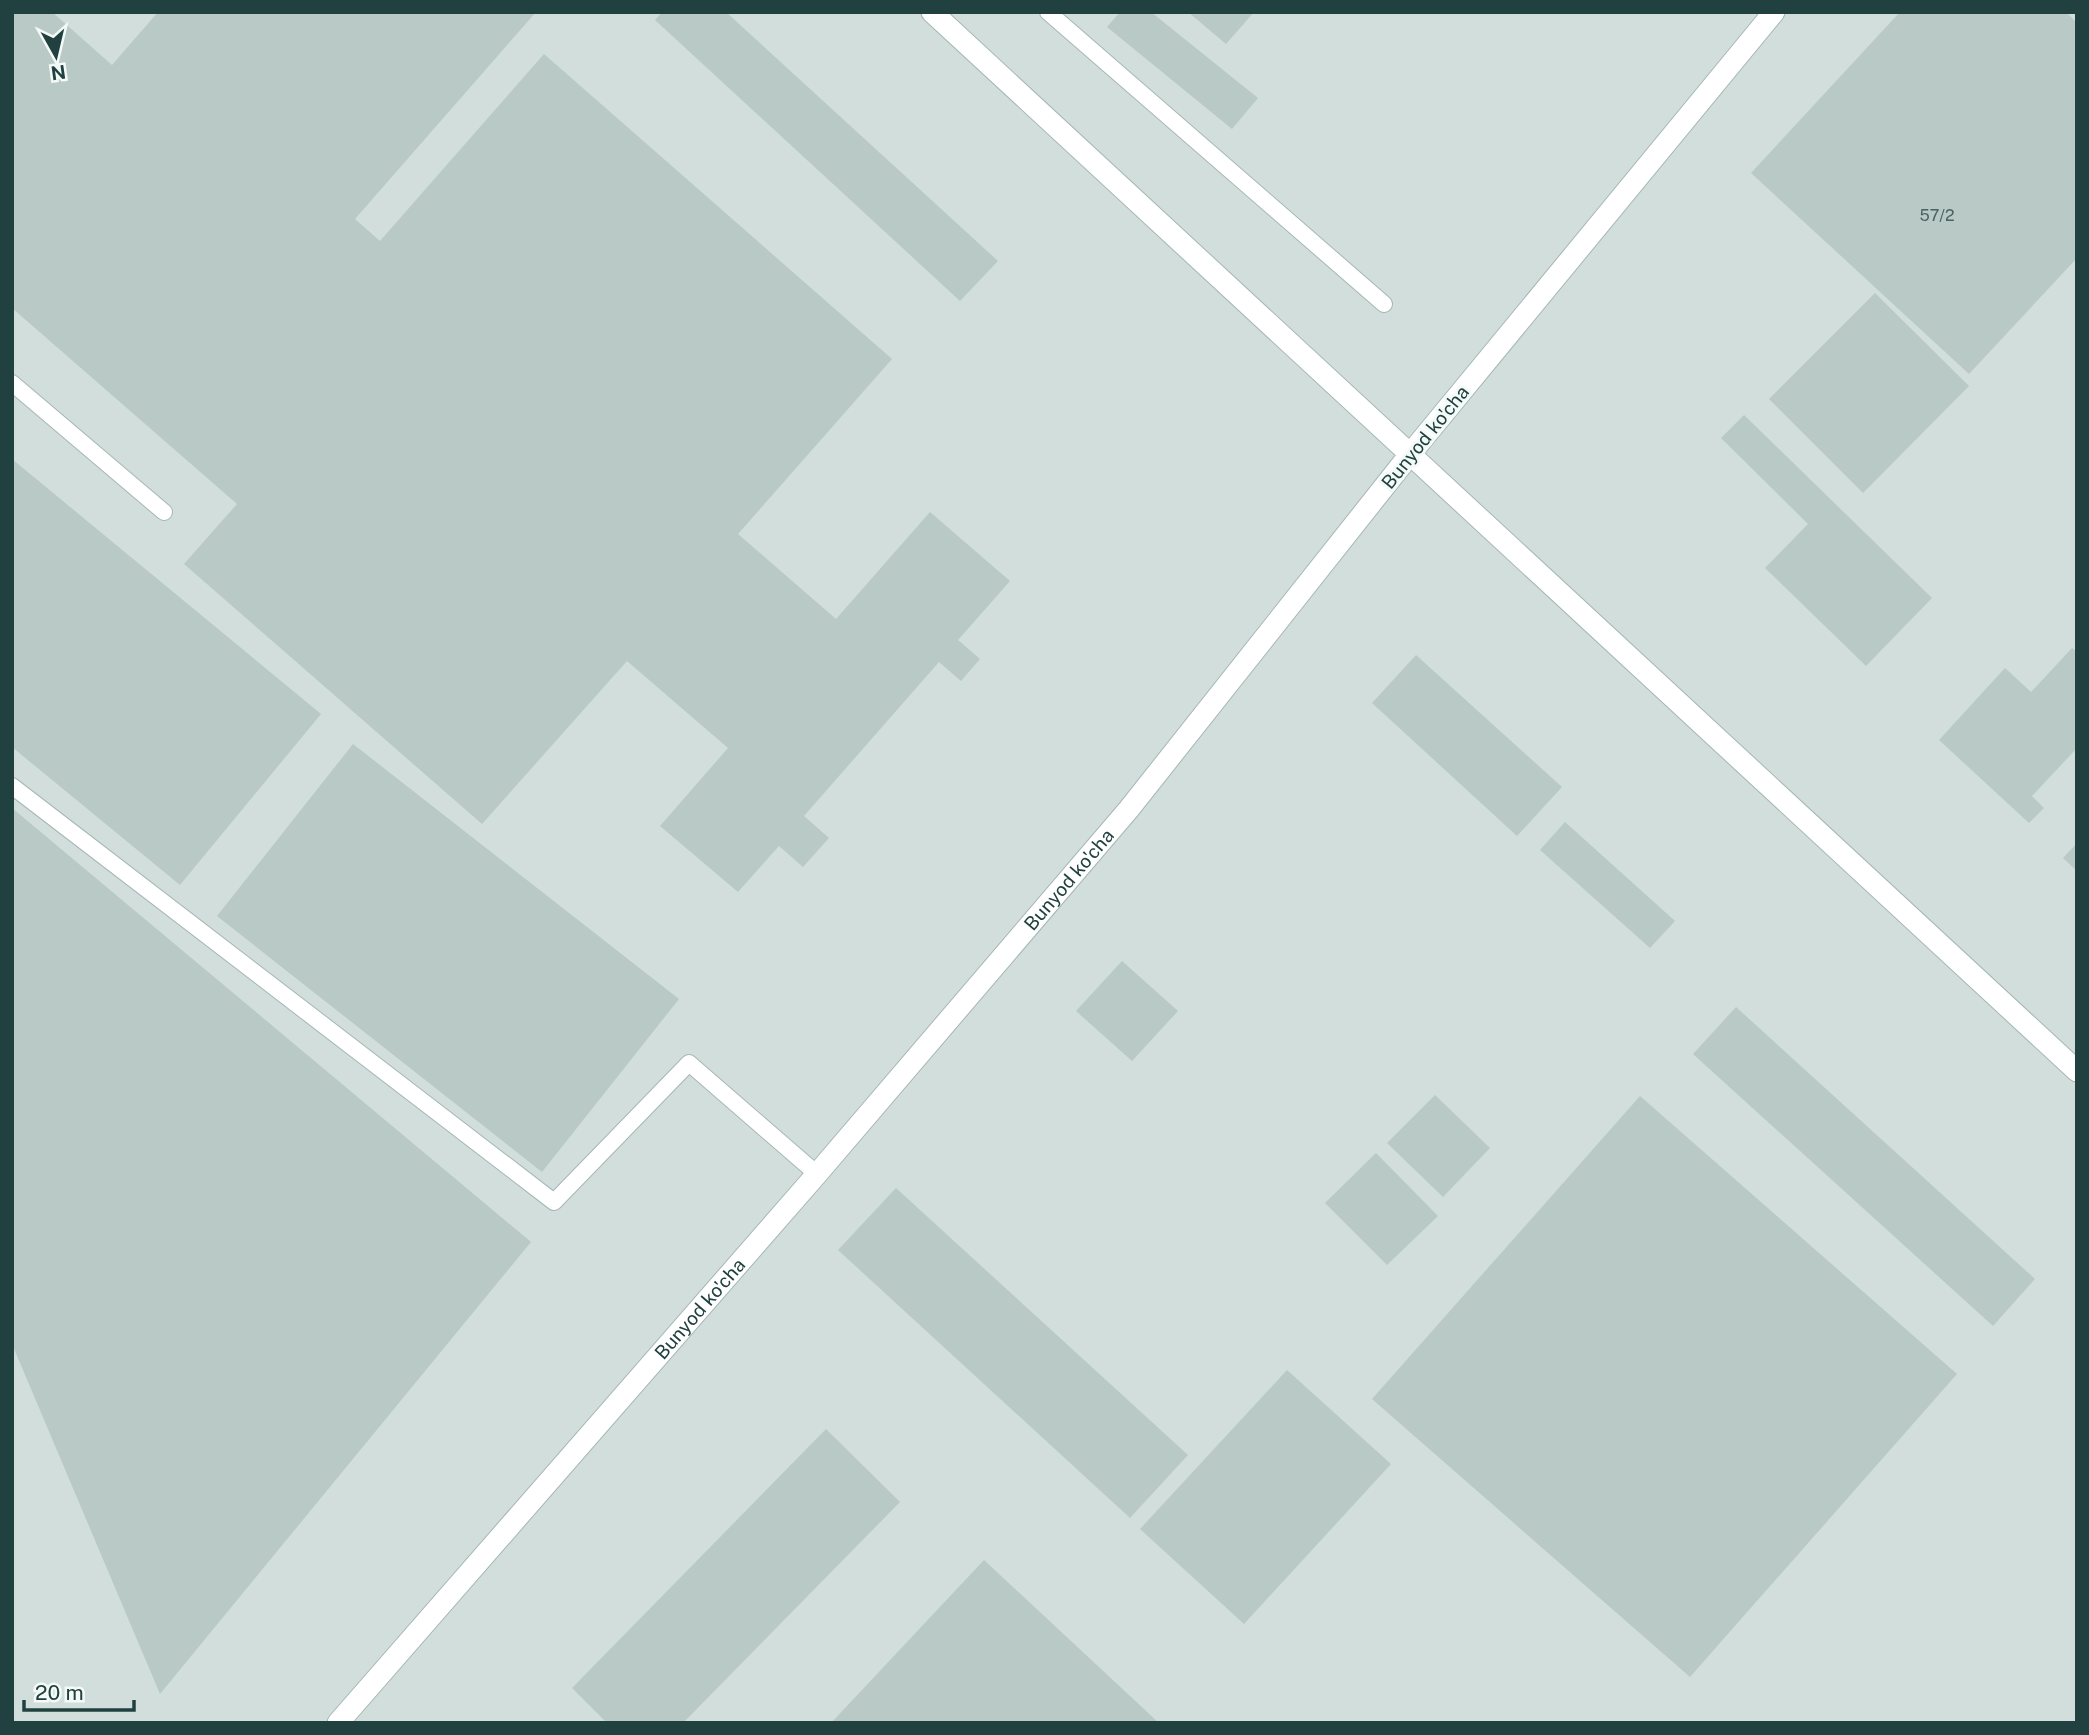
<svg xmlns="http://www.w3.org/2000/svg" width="2089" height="1735" font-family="'Public Sans',sans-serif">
  <rect width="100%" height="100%" fill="#e3eeec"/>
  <rect fill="#d1dedc" x="12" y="12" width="2065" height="1711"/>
  <g fill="#b8c9c6">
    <polygon points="12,12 52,12 112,65 158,12 536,12 355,219 380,241 544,54 892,359 738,534 836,619 930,512 1010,581 958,640 980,659 961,681 939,662 804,816 829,838 803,867 779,846 738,892 660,826 728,748 627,661 482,824 184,564 237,504 12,308"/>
    <polygon points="662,12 726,12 998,261 960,301 655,20"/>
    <polygon points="1120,12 1151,12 1258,98 1232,129 1107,27"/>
    <polygon points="1188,12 1254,12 1226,44"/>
    <polygon points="1900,12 2066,12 2077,23 2077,258 1969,374 1751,173"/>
    <polygon points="1875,293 1969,386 1863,493 1769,399"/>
    <polygon points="1744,415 1932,598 1866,666 1765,568 1808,524 1721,438"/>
    <polygon points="12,459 321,714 180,885 12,747"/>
    <polygon points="2072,648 2077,652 2077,748 2032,796 2044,808 2029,823 1939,740 2005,668 2031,692"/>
    <polygon points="1416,655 1562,787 1517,836 1372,703"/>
    <polygon points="353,744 679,999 542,1172 217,916"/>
    <polygon points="12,808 531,1242 160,1694 12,1344"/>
    <polygon points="1565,822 1675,921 1650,948 1540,850"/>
    <polygon points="2077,843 2077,871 2063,858"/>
    <polygon points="1122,961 1178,1011 1132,1061 1076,1011"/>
    <polygon points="1736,1007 2035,1279 1993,1326 1693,1054"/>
    <polygon points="1435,1095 1490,1148 1443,1197 1387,1143"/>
    <polygon points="1640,1096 1957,1374 1690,1677 1372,1399"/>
    <polygon points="1376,1153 1438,1216 1387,1265 1325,1203"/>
    <polygon points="896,1188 1188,1455 1130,1518 838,1250"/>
    <polygon points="1287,1370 1391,1464 1244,1624 1140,1529"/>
    <polygon points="826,1429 900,1502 683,1723 607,1723 572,1688"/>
    <polygon points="984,1560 1159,1723 831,1723"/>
  </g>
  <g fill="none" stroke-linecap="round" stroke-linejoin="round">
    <g stroke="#a5b7b5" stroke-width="18">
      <g id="service">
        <polyline points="1048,12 1384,304"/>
        <polyline points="12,383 164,512"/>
        <polyline points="12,786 554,1202 689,1063 817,1174"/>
      </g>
    </g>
    <g stroke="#a5b7b5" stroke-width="23">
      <polyline id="minor" points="1411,453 1774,12"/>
    </g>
    <g stroke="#a5b7b5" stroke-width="23">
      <g id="tertiary">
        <polyline points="932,12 2077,1071"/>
        <path id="s1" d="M338 1723 817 1174 1129 809 1411 453"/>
      </g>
    </g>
    <use href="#service" stroke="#fff" stroke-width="16"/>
    <use href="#minor" stroke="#fff" stroke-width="21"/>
    <use href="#tertiary" stroke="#fff" stroke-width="21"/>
  </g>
  <g text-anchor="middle" stroke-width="6" stroke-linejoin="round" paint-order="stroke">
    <g font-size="16" fill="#476362">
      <text x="1937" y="221">57/2</text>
    </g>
    <g font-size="19" fill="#214140" stroke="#f4faf8">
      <text transform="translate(1425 437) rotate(-51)" y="7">Bunyod ko'cha</text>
      <text dy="7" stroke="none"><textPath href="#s1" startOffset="1116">Bunyod ko'cha</textPath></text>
      <text dy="7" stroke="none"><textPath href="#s1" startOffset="550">Bunyod ko'cha</textPath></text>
    </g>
  </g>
  <rect width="2089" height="1735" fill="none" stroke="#214140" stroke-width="28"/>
  <g transform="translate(56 56) rotate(172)" stroke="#f4faf8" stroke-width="5" paint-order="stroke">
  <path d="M0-5L12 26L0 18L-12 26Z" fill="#214140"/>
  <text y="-10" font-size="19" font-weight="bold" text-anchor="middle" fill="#214140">N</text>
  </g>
  <path d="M24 1700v10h110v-10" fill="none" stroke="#214140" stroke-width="3.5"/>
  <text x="35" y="1700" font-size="21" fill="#214140" stroke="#f4faf8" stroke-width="5" paint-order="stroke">20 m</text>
</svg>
